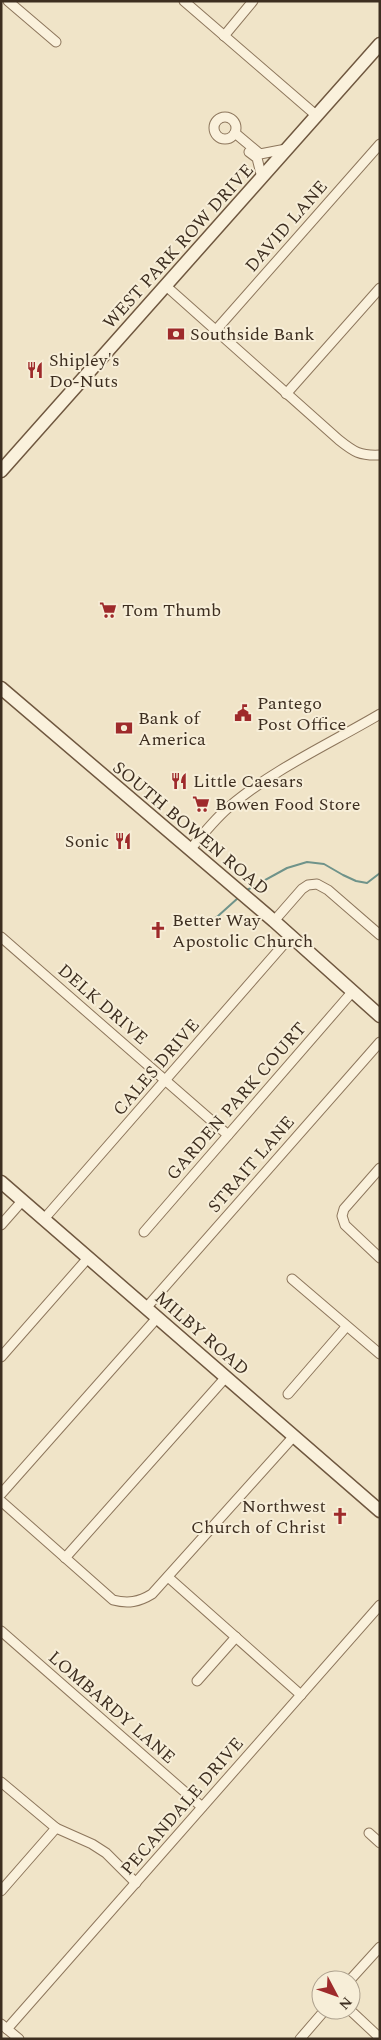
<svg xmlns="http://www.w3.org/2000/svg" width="381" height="2040" font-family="Spectral,serif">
  <rect width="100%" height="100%" fill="#f0e4c8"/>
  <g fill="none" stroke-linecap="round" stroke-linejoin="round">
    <g stroke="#6f938a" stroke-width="2">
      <polyline points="247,890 287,868 307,862 324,864 343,875 356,881 367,883 380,873"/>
      <polyline points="206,923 218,916 238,898"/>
    </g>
    <g stroke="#8d765c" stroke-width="11">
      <g id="street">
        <polyline points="8,1 56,42"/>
        <polyline points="184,1 317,116"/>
        <polyline points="224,36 253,1"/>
        <circle cx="225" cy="128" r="11"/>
        <polyline points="235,133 260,154 286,149"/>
        <polyline points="249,152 257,158 262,178"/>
        <path d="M166 286 339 440C354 452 360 456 380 455"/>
        <polyline points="216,330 380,144"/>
        <polyline points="286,394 380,288"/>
        <path d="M190 850C202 835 215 819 229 807 272 770 331 743 380 714"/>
        <polyline points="274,921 302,889 308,885 317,884 328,890 380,935"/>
        <polyline points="1,937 228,1135"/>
        <polyline points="380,1168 344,1209 342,1216 345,1225 380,1258"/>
        <polyline points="44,1219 291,936"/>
        <polyline points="1,1225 23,1200"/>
        <polyline points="144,1232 353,991"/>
        <polyline points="292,1279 380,1354"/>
        <polyline points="146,1308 380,1042"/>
        <polyline points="1,1357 88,1258"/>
        <polyline points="288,1394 346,1327"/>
        <polyline points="1,1494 157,1318"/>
        <path d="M1 1501 113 1600C128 1604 139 1602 152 1594L294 1436"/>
        <polyline points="65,1558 226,1377"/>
        <polyline points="168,1577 301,1695"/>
        <polyline points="1,1631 202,1807"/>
        <polyline points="197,1681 236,1637"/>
        <polyline points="1,1782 56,1828 92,1844 106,1853 136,1883"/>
        <polyline points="369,1833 380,1843"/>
        <polyline points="1,1891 56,1828"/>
        <polyline points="350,1980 380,1947"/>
        <polyline points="350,2010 380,2038"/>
        <polyline points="1,2024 19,2039"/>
        <polyline points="7,2029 380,1605"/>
        <polyline points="300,2039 325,2010"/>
      </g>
    </g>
    <g stroke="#6f573f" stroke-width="15">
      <g id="secondary">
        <polyline points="1,471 380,44"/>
        <polyline points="1,688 274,921 380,1016"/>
        <polyline points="1,1182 380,1511"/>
      </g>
    </g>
    <use href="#street" stroke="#faf1dc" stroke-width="9"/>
    <use href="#secondary" stroke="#faf1dc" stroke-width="12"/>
  </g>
  <defs>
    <g id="bank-bare" transform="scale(1.35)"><path d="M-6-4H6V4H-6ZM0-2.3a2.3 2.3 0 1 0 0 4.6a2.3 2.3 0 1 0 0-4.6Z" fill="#9e2a2b" stroke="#f7eed8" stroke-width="2.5" paint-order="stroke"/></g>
    <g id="restaurant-bare" transform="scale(1.35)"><path d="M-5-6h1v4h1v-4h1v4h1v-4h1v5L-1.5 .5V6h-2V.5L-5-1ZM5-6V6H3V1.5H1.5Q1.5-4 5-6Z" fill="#9e2a2b" stroke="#f7eed8" stroke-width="2.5" paint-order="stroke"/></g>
    <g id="supermarket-bare" transform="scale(1.35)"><path d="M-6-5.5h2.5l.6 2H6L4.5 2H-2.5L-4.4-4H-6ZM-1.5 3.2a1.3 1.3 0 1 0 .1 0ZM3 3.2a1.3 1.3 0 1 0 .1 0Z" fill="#9e2a2b" stroke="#f7eed8" stroke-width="2.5" paint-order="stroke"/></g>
    <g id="civic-bare" transform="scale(1.35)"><path d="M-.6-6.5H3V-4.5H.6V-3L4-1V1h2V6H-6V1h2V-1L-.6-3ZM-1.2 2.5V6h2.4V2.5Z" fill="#9e2a2b" stroke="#f7eed8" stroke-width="2.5" paint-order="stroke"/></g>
    <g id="church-bare" transform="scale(1.35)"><path d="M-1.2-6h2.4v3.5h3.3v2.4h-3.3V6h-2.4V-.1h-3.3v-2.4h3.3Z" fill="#9e2a2b" stroke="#f7eed8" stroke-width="2.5" paint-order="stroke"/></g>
  </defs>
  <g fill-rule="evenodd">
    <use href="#bank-bare" x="176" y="334"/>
    <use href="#restaurant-bare" x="35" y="370"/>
    <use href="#supermarket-bare" x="108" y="610"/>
    <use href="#civic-bare" x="243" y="713"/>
    <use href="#bank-bare" x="124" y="728"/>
    <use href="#restaurant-bare" x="179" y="781"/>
    <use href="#supermarket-bare" x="201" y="804"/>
    <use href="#restaurant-bare" x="123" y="841"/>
    <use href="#church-bare" x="158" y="930"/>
    <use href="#church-bare" x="340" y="1516"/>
  </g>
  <g text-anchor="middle" stroke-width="4" stroke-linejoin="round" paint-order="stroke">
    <g font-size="18" fill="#3d2e20" stroke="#f7eed8">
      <text transform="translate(286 226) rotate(-49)" y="6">DAVID LANE</text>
      <text transform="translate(178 246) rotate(-48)" y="6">WEST PARK ROW DRIVE</text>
      <text transform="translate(191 828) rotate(40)" y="6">SOUTH BOWEN ROAD</text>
      <text transform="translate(103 1004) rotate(41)" y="6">DELK DRIVE</text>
      <text transform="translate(156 1067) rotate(-49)" y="6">CALES DRIVE</text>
      <text transform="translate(236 1101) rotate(-49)" y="6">GARDEN PARK COURT</text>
      <text transform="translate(251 1164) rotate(-49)" y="6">STRAIT LANE</text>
      <text transform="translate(202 1333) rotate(41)" y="6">MILBY ROAD</text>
      <text transform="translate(112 1707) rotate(41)" y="6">LOMBARDY LANE</text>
      <text transform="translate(182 1806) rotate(-49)" y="6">PECANDALE DRIVE</text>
    </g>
    <g font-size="18" fill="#3d2e20" stroke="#f7eed8" text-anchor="start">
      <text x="190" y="340">Southside Bank</text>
      <text x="49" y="366">Shipley's<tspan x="49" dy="21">Do-Nuts</tspan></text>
      <text x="122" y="616">Tom Thumb</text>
      <text x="257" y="709">Pantego<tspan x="257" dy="21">Post Office</tspan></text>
      <text x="138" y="724">Bank of<tspan x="138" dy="21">America</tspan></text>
      <text x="193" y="787">Little Caesars</text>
      <text x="215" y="810">Bowen Food Store</text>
      <text x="109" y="847" text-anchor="end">Sonic</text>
      <text x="172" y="926">Better Way<tspan x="172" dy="21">Apostolic Church</tspan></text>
      <text x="326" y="1512" text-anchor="end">Northwest<tspan x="326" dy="21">Church of Christ</tspan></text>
    </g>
  </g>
  <rect width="381" height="2040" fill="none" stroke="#3d2e20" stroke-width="5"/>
  <g transform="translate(336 1995) rotate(131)"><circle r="24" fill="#f7eed8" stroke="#ada18e"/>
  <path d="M0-4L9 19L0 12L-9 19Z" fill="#9e2a2b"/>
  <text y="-8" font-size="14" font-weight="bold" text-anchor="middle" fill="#3d2e20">N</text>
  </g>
</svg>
